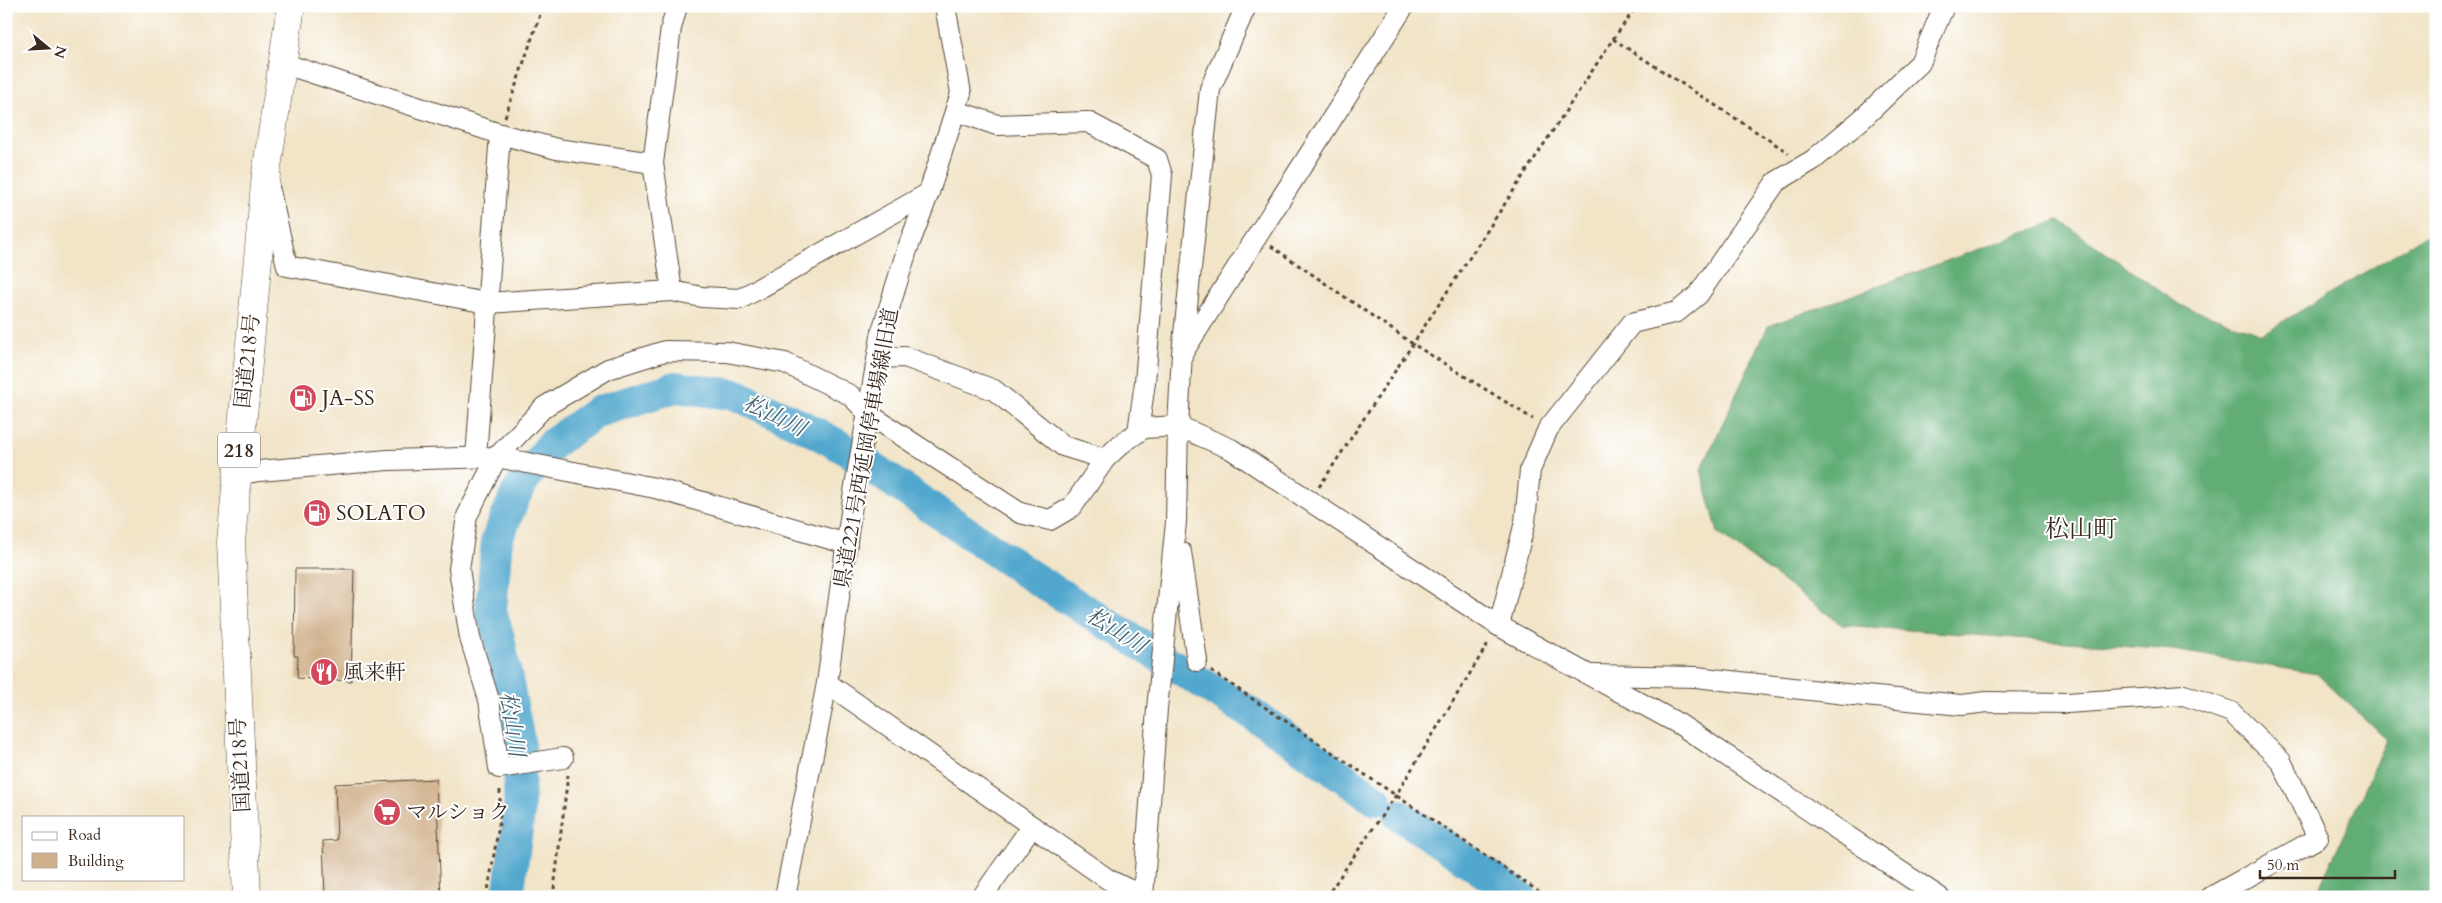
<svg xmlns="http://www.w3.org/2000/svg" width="2442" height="903" font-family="Cardo,'Noto Serif JP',serif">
  <rect width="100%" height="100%" fill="#fff"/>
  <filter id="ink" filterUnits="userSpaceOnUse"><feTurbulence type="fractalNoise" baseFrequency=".02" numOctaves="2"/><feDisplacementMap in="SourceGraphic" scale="10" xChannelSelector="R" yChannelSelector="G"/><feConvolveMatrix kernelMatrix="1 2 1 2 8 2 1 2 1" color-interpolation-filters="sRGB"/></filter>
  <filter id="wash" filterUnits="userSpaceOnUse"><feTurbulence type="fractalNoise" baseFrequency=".0096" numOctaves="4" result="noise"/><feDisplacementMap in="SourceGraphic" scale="20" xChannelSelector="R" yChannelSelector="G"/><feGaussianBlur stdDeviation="1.12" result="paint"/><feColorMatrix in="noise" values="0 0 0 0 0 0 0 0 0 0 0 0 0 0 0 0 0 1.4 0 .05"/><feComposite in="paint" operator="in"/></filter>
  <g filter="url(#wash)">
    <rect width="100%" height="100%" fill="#f1e4c7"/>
    <polygon fill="#62ad76" stroke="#4e6c4a" points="2059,220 2180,305 2262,334 2432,232 2436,232 2436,897 2315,897 2387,740 2317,674 2173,650 1842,625 1718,533 1701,470 1768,326"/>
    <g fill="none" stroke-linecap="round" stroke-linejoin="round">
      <g stroke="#51a7ce" stroke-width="32">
        <polyline points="1399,815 1521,897"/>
        <polyline points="508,897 519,814 520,746 499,638 491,611 497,539 516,494 528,474 552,444 597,412 676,387 737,395 807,428 842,447 1028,574 1269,725 1376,800"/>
      </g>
    </g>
    <g id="blocks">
      <g fill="#d0b18b">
        <polygon points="295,569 354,569 351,681 297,678 298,656 294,656"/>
        <polygon points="436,779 441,897 325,897 323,841 337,840 335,784"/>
      </g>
    </g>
  </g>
  <g filter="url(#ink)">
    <use href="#blocks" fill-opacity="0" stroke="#564637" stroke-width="1"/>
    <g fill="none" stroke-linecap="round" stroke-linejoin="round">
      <g stroke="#564637" stroke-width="22">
        <g id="minor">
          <polyline points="677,6 671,28 653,163 672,291 702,297 740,299 929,193"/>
          <polyline points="281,67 288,65 500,134 557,149 653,163"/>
          <polyline points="956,111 997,125 1088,122 1157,159 1162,175 1145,382 1138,432"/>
          <polyline points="270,191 287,266 487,303 672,291"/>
          <polyline points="1185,349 1404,6"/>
          <polyline points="878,358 905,357 994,390 1063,446 1105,459 1121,444 1144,428 1178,426 1231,449 1499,626 1679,724 1939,897"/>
          <polyline points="476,457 500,134"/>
          <polyline points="236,475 259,471 388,460 497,457 655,488 847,544"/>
          <polyline points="1181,552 1197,661"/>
          <polyline points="1499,626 1525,522 1530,470 1548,429 1632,323 1677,312 1698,295 1776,182 1813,160 1862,119 1920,63 1944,6"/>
          <polyline points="1592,675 1696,677 1854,695 1962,705 1987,702 2067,703 2184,695 2231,712 2281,761 2318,838 2211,897"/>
          <polyline points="827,683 1109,880 1144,897"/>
          <polyline points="563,758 499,768 489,700 470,638 459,569 467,516 497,457 544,407 608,369 665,351 727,352 785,363 850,395 870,415 1020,513 1050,520 1072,507 1105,459"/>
          <polyline points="785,897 827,683 853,498 882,331 907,250 928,195 961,93 945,6"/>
          <polyline points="982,897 1032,826"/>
          <polyline points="1143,897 1157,709 1176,522 1178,426 1182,353 1210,89 1246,6"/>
        </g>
      </g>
      <g stroke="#564637" stroke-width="29">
        <polyline id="trunk" points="247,897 231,542 266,174 291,6"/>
      </g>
      <g stroke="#564637" stroke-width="3" stroke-dasharray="4 4" stroke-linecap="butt">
        <polyline points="1613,39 1637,6"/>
        <polyline points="505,117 543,6"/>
        <polyline points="1271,246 1413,344 1533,419"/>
        <polyline points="1319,487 1613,39 1789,153"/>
        <polyline points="1211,671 1547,897"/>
        <polyline points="487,897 500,818 500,786"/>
        <polyline points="553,897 568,775"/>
        <polyline points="1326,897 1396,795 1489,642"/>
      </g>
      <use href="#minor" stroke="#fff" stroke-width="20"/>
      <use href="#trunk" stroke="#fff" stroke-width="28"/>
    </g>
  </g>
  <defs>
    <g id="fuel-disc" transform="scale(1.4375)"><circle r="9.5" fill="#d1495b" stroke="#fff"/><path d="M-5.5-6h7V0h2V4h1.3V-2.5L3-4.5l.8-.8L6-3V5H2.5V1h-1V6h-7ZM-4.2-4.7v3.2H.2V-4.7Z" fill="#fff"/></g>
    <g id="restaurant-disc" transform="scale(1.4375)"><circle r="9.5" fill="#d1495b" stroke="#fff"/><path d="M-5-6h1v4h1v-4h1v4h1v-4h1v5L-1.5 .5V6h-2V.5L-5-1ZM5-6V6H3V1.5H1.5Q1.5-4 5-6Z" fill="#fff"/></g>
    <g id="supermarket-disc" transform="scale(1.4375)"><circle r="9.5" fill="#d1495b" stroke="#fff"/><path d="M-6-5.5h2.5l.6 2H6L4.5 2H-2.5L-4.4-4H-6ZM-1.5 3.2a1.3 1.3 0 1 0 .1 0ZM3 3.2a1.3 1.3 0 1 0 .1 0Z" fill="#fff"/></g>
  </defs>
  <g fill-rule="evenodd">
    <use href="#fuel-disc" x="303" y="398"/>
    <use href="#fuel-disc" x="317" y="513"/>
    <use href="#restaurant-disc" x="324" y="672"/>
    <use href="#supermarket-disc" x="387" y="812"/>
  </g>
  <g text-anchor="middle" stroke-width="4" stroke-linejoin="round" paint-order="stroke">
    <rect fill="#fff" stroke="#766a62" stroke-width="1" x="218" y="432.5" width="42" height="35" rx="4"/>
    <g font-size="20" font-weight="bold" fill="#3b2a1e">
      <text x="239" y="457">218</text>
    </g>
    <g font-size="21" fill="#3b2a1e" stroke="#fff">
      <text transform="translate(247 361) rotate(-84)" y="7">国道218号</text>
      <text transform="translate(866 448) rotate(-80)" y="7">県道221号西延岡停車場線旧道</text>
      <text transform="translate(240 765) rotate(-93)" y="7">国道218号</text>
    </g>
    <g font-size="21" fill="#3b2a1e" stroke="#fff" text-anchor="start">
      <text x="322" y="405">JA-SS</text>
      <text x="336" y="520">SOLATO</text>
      <text x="343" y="679">風来軒</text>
      <text x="406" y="819">マルショク</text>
    </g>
    <g font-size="22" font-style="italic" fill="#45626d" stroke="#fff">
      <text transform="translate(775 415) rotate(26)" y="8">松山川</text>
      <text transform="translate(1117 630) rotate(32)" y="8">松山川</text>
      <text transform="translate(513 724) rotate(81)" y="8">松山川</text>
    </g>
    <g font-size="24" fill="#3b2a1e" stroke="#fff">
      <text x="2081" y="537">松山町</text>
    </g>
  </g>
  <rect width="2442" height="903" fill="none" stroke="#fff" stroke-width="25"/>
  <rect x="22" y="816" width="162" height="65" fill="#ffffff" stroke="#b1aaa5"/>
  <rect x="32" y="832" width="25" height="8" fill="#ffffff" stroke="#b1aaa5"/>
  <text x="68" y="840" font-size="15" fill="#3b2a1e">Road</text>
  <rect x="32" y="853" width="25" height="15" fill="#d0b18b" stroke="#b1aaa5"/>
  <text x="68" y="866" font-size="15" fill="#3b2a1e">Building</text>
  <g transform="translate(48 48) rotate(108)" stroke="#ffffff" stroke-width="4" paint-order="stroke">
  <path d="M0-4L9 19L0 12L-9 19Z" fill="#3b2a1e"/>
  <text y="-8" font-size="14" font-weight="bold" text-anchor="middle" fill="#3b2a1e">N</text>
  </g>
  <path d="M2260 870v8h135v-8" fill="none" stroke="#3b2a1e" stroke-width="2.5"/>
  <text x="2267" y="870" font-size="15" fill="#3b2a1e" stroke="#ffffff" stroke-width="4" paint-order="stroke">50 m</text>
</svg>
